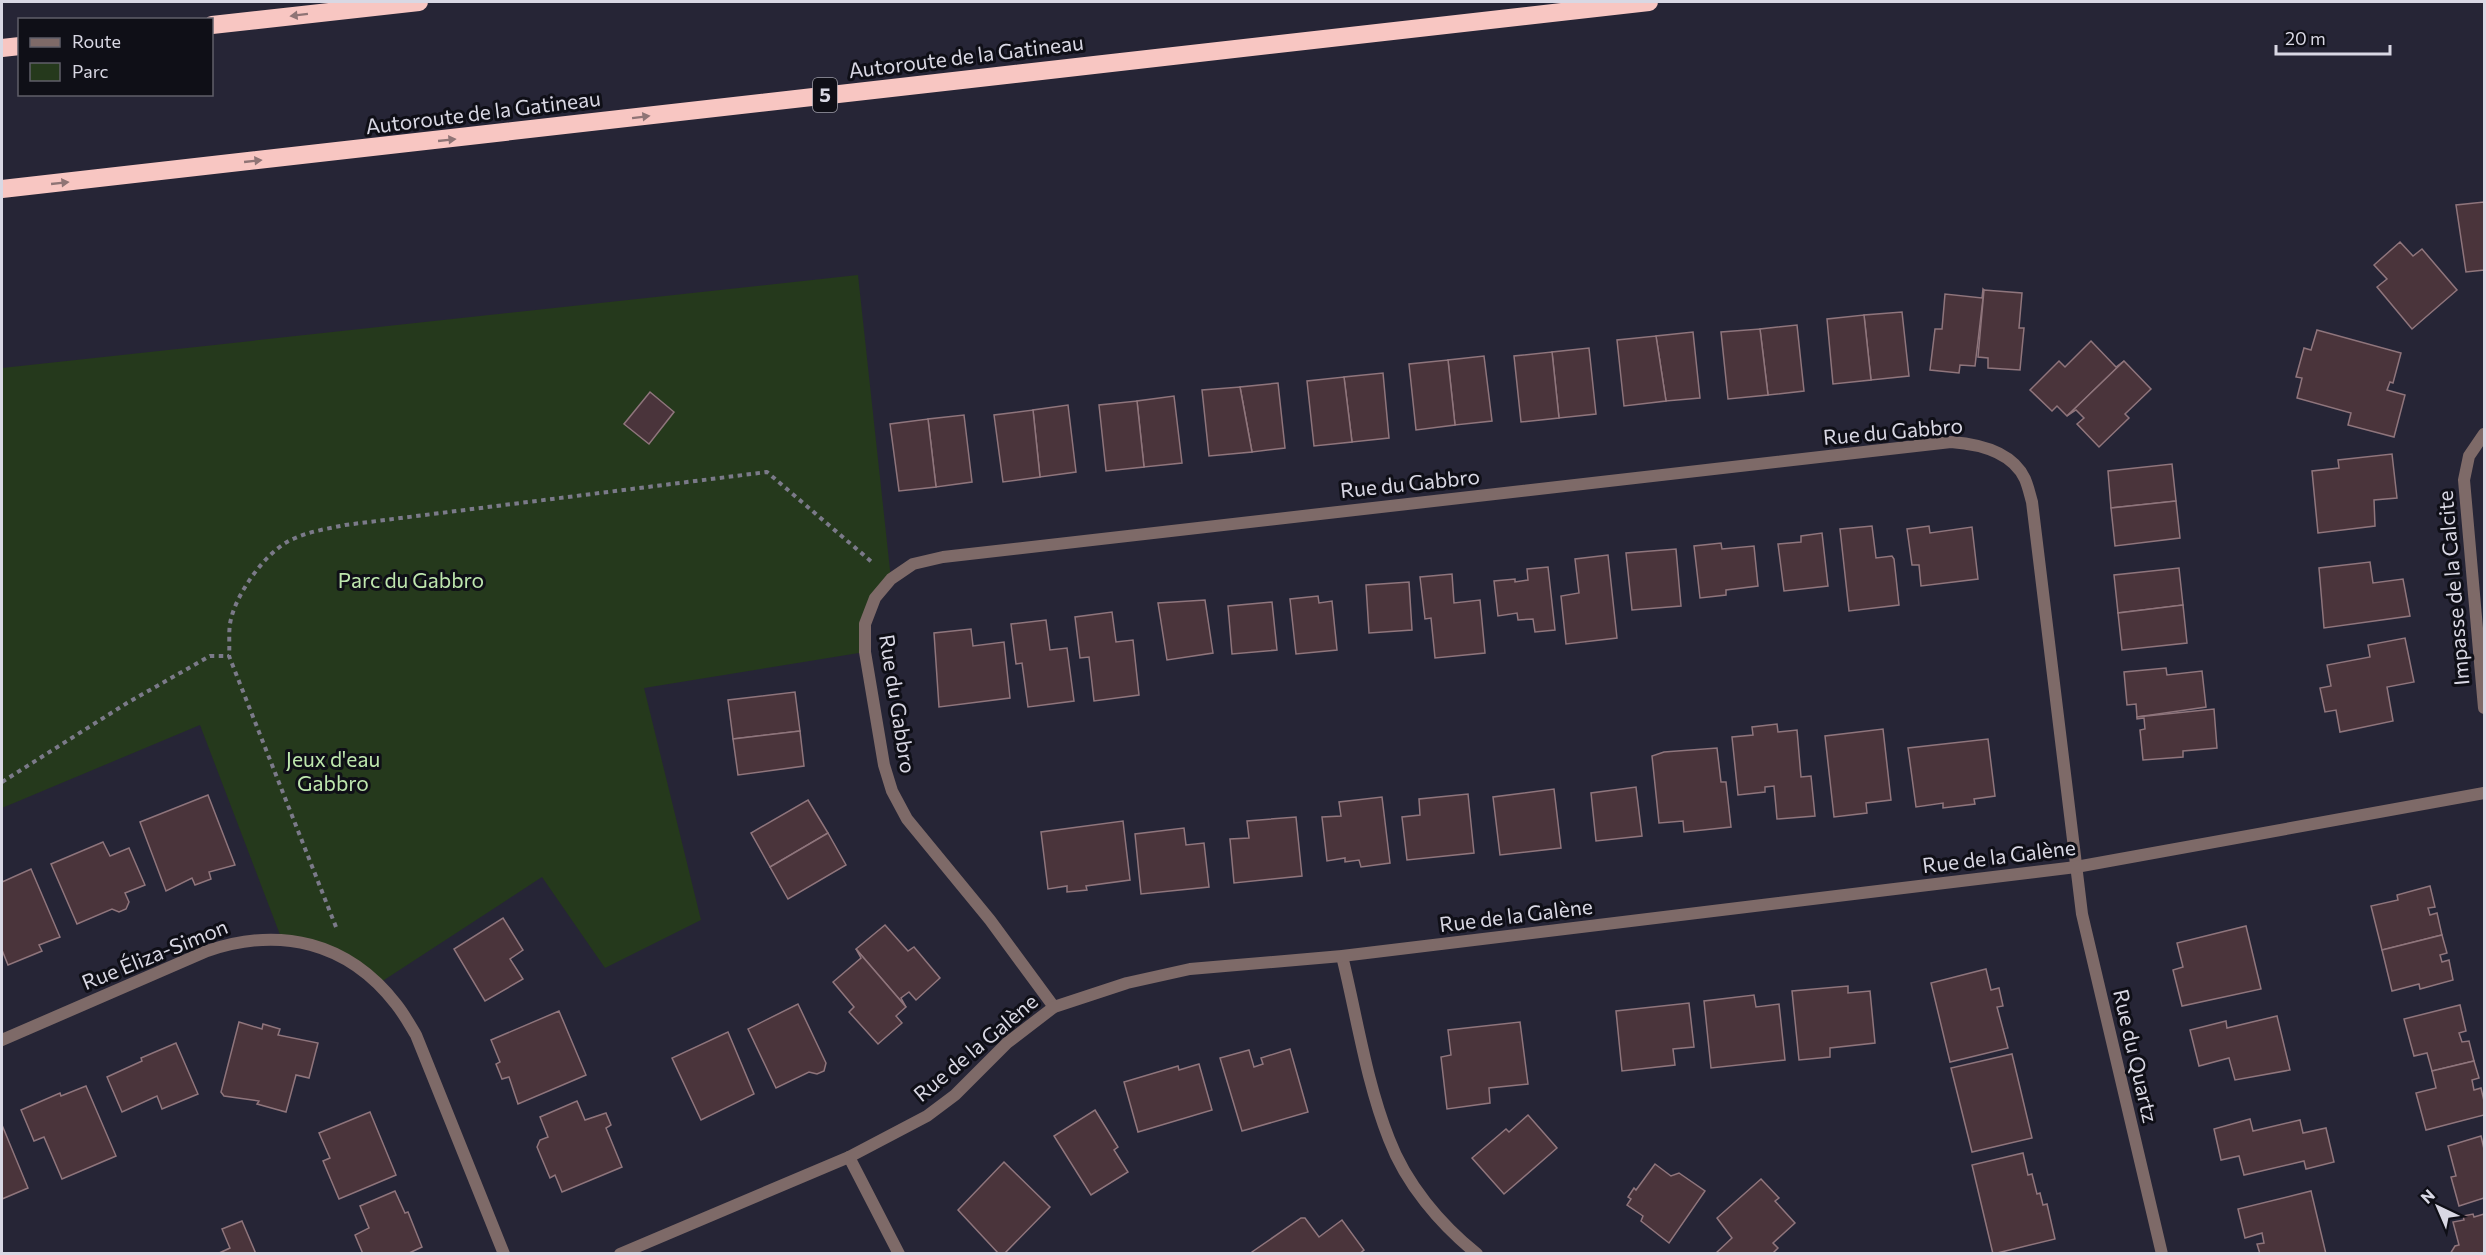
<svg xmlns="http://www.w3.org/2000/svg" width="2486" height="1255" font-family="Commissioner,sans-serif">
  <rect width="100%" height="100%" fill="#262536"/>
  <polygon fill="#25391c" points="858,275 891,579 875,598 865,652 644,688 701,920 605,968 542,877 378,984 350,961 282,940 200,725 2,808 2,368"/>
  <g fill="#4a343b" stroke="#8f757c" stroke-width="1.5">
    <polygon points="2484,202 2484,270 2466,272 2456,205"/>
    <polygon points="2400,242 2413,256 2422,249 2457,290 2412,329 2377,287 2387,279 2374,265"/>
    <polygon points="1983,289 1984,290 1975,366 1960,365 1959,373 1930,370 1935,329 1942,329 1945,294 1982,298"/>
    <polygon points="1984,290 2022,293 2019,328 2024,328 2020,370 1988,368 1988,358 1978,357"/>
    <polygon points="1902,312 1909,376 1871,380 1864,315"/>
    <polygon points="1864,315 1871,380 1833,384 1827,319"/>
    <polygon points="1797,325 1804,391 1768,395 1760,329"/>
    <polygon points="1760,329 1768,395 1728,399 1721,332"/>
    <polygon points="2317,330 2401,353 2393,383 2390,382 2387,390 2405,395 2394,437 2348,425 2351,413 2297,398 2302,378 2296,377 2304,348 2311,350"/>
    <polygon points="1693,332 1700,398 1666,401 1656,336"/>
    <polygon points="1656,336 1666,401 1624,406 1617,340"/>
    <polygon points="2091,341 2116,367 2124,361 2067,416 2057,406 2052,411 2030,390 2059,361 2065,367"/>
    <polygon points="1589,348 1596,414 1559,418 1552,352"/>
    <polygon points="1552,352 1559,418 1521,422 1514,356"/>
    <polygon points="1484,356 1492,421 1455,425 1448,360"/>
    <polygon points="1448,360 1455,425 1416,430 1409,364"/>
    <polygon points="2124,361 2151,389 2125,414 2129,418 2099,447 2077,424 2084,418 2076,410 2067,416"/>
    <polygon points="1383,373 1389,438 1352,442 1344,377"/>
    <polygon points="1344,377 1352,442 1314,446 1307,381"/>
    <polygon points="1278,383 1285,448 1252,452 1240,387"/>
    <polygon points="1240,387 1252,452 1209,456 1202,390"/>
    <polygon points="650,392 674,412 649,444 624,424"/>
    <polygon points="1174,396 1182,463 1144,467 1137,401"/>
    <polygon points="1137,401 1144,467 1106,471 1099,405"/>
    <polygon points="1068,405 1076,472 1040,477 1033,410"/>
    <polygon points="1033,410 1040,477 1003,482 994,415"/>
    <polygon points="964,415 972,482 936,487 928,419"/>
    <polygon points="928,419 936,487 899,491 890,424"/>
    <polygon points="2392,454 2397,498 2374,500 2375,526 2318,533 2312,471 2339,468 2338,460"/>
    <polygon points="2172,464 2176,501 2111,508 2108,471"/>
    <polygon points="2176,501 2180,538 2115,546 2111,508"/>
    <polygon points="1872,526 1876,558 1892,556 1894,559 1899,605 1849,611 1840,529"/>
    <polygon points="1929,526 1930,533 1972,527 1978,579 1921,586 1919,565 1912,565 1907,529"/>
    <polygon points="1822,533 1828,586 1784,591 1778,544 1801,542 1801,536"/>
    <polygon points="1721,543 1722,549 1754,546 1758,586 1726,590 1726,595 1700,598 1694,546"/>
    <polygon points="1676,549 1681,606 1632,610 1626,553"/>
    <polygon points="1608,555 1617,638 1566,644 1561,596 1579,593 1575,559"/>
    <polygon points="2370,562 2373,583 2403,579 2410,616 2324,628 2319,568"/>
    <polygon points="1548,567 1555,630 1535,632 1533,619 1518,620 1517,613 1498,616 1494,581 1515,579 1515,582 1528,580 1527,569"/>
    <polygon points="2179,568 2183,605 2118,613 2114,575"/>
    <polygon points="1452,574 1454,603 1480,600 1485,653 1435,658 1431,618 1425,619 1420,577"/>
    <polygon points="1409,582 1412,630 1369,633 1366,585"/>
    <polygon points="1318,596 1319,603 1332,601 1337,650 1296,654 1290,599"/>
    <polygon points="1205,600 1213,653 1167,660 1158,603"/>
    <polygon points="1272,602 1277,650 1232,654 1228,606"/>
    <polygon points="2183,605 2187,643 2122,650 2118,613"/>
    <polygon points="1112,612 1116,642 1133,640 1139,695 1094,701 1089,657 1080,658 1075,617"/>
    <polygon points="1046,620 1050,650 1067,648 1074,701 1028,707 1022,663 1016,664 1011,624"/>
    <polygon points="971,629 973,646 1004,642 1010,698 939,707 934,633"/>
    <polygon points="2405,638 2414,682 2387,687 2393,721 2340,732 2336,710 2325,712 2320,688 2331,686 2327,665 2370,657 2368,645"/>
    <polygon points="2166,668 2167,675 2202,671 2206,707 2137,717 2136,704 2127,705 2124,672"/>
    <polygon points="795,692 800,731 733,739 728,700"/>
    <polygon points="2214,709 2217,748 2183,751 2183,757 2143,760 2140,730 2145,729 2144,718 2137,719 2137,717"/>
    <polygon points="1777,724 1778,732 1797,730 1801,777 1811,776 1815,816 1777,819 1774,786 1765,787 1765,792 1738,795 1732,737 1753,735 1752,727"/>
    <polygon points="1883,729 1891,800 1866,803 1867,813 1834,817 1825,736"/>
    <polygon points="800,731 804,766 738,775 733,739"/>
    <polygon points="1988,739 1995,796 1974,799 1975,804 1943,808 1943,803 1916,807 1908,748"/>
    <polygon points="1717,748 1721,782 1726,782 1731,827 1684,832 1683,821 1659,823 1652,756 1664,752"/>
    <polygon points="1636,787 1642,836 1596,841 1591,793"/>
    <polygon points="1554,789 1561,848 1500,855 1493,797"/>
    <polygon points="1468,794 1474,853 1407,860 1402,817 1420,815 1419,799"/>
    <polygon points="208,795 235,865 209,872 211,879 195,885 192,878 166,891 140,822"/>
    <polygon points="1382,797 1390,863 1361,867 1359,860 1345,862 1345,858 1327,861 1322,817 1341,816 1339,802"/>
    <polygon points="808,800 828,833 770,867 751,833"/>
    <polygon points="1296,817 1302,876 1234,883 1230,839 1249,838 1247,821"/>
    <polygon points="1123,821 1130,880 1086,886 1087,890 1067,892 1067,886 1048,889 1041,832"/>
    <polygon points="1184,828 1186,845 1204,843 1209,887 1141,894 1135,834"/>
    <polygon points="828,833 846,865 788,899 770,867"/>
    <polygon points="103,842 110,856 129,848 145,885 125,893 129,902 126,909 119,912 112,909 77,924 51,864"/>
    <polygon points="31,869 60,937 39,945 42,951 8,965 2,950 2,882"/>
    <polygon points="2430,886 2435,907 2428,908 2430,915 2437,913 2442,935 2382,950 2371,906 2398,900 2397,895"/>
    <polygon points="503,918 523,950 510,959 523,979 485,1001 454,949"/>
    <polygon points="885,925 908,951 914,947 940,978 916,1000 909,992 901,998 906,1007 856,949"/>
    <polygon points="2246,926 2261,989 2182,1006 2173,970 2183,967 2177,943"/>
    <polygon points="2442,935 2447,953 2440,955 2442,962 2449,960 2453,980 2420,989 2419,984 2392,991 2382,950"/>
    <polygon points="856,949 906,1007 896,1016 902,1023 878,1044 849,1012 854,1007 833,982 861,958"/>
    <polygon points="1986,969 1991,990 1999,988 2003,1006 1997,1007 2008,1048 1950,1062 1931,983"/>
    <polygon points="1848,986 1848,993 1870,991 1875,1043 1830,1048 1830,1057 1799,1060 1792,991"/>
    <polygon points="1754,995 1756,1007 1779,1004 1785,1060 1711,1068 1704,1001"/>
    <polygon points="1689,1003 1694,1047 1673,1049 1675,1065 1622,1071 1616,1011"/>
    <polygon points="798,1004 826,1063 824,1071 817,1074 809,1072 776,1088 748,1029"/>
    <polygon points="2460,1005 2466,1031 2459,1033 2462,1042 2469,1041 2474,1061 2432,1071 2427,1053 2414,1056 2404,1019"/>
    <polygon points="559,1011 586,1075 518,1104 509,1077 502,1079 496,1064 500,1062 491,1040"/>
    <polygon points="2277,1016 2290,1070 2235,1080 2229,1058 2199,1066 2190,1030 2226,1021 2227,1028"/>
    <polygon points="239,1022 262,1029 263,1024 280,1029 278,1035 318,1043 309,1078 296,1075 286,1112 257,1104 259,1101 224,1096 221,1092"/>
    <polygon points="1520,1022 1528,1084 1489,1088 1490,1103 1447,1109 1441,1057 1451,1055 1448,1030"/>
    <polygon points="728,1032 754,1094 701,1120 672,1058"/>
    <polygon points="176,1043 198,1094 162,1109 157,1096 122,1112 107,1077 142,1061 141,1058"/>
    <polygon points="1290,1049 1308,1112 1242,1131 1220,1058 1249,1050 1254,1067 1263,1064 1261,1058"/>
    <polygon points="2012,1054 2032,1138 1972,1152 1951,1068"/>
    <polygon points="2474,1061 2479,1078 2472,1080 2474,1090 2481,1088 2484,1101 2484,1115 2426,1130 2416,1093 2436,1088 2432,1071"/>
    <polygon points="1199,1064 1212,1110 1138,1132 1124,1082 1178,1066 1179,1070"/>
    <polygon points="86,1086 116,1156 62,1179 44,1137 34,1141 21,1110 60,1093 61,1096"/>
    <polygon points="577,1101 585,1120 606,1113 611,1125 606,1128 622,1167 562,1192 555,1175 550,1178 537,1147 540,1140 548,1137 540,1117"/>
    <polygon points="1095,1110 1118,1147 1114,1150 1128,1172 1091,1195 1054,1136"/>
    <polygon points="370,1112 396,1175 339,1199 323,1161 330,1158 319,1133"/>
    <polygon points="1528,1115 1557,1148 1504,1194 1472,1158 1506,1129 1509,1132"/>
    <polygon points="2250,1119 2253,1131 2300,1120 2303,1133 2326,1128 2334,1162 2306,1169 2304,1161 2244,1175 2239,1156 2221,1160 2214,1129"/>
    <polygon points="2,1125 28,1188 2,1199"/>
    <polygon points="2481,1136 2484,1149 2484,1198 2459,1206 2451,1177 2456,1176 2448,1146"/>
    <polygon points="2023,1153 2028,1175 2032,1174 2037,1194 2040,1193 2043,1205 2047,1204 2055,1239 1993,1254 1972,1165"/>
    <polygon points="1004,1162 1050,1207 1004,1254 999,1254 958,1210"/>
    <polygon points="1655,1164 1671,1176 1679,1173 1705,1191 1669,1243 1641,1221 1643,1216 1627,1205 1631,1199 1628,1197 1634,1188 1636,1190"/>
    <polygon points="1761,1179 1779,1198 1775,1201 1795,1223 1773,1243 1778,1248 1772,1254 1715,1254 1732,1238 1717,1218"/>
    <polygon points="395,1191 405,1213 408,1212 422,1247 407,1254 363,1254 355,1235 369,1228 360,1206"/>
    <polygon points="2311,1191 2326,1254 2260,1254 2257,1244 2264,1243 2262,1233 2245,1238 2238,1209"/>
    <polygon points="2473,1214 2474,1217 2484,1214 2484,1254 2450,1254 2455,1246 2459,1245 2453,1222 2464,1220 2463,1216"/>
    <polygon points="1301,1218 1305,1218 1319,1237 1342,1220 1364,1250 1359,1254 1253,1254 1252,1252"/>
    <polygon points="242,1221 256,1254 217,1254 230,1248 222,1229"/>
  </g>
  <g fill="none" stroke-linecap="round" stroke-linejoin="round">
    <g stroke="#7b7a89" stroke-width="4" stroke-dasharray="4.5 4.5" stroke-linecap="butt">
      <polyline points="2,782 127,703 210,656 229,656"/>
      <path d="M336 927 229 656C230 644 228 630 231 619 237 593 264 555 287 542 305 532 326 529 345 525L767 472 873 563"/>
    </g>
    <g stroke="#7e6a68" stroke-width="12">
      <polyline points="2484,434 2469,456 2464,480 2484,708"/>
      <path d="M1342 956C1357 1017 1366 1081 1389 1139 1406 1184 1440 1224 1477 1254"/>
      <path d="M1054 1007 990 920 907 819 892 791 884 765 865 652V624L875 598 891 579 913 564 943 557 1951 442C1979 444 2012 451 2025 479 2028 486 2030 495 2032 502L2082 914 2162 1254"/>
      <path d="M2 1040 207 951C280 926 348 942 396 1004 404 1014 410 1025 416 1035L504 1254"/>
      <polyline points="849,1157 899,1254"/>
      <polyline points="620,1254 849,1157 927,1116 955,1095 1007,1043 1054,1007 1127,983 1190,969 1342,956 2076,867 2484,793"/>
    </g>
    <g stroke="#f8c6c2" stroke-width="18">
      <polyline points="212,25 419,2"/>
      <polyline points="2,48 20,46"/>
      <polyline points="2,189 1649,2"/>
    </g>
  </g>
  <defs><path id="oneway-solid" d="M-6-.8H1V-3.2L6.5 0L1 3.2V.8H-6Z" transform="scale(1.5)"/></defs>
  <g fill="#8f7475">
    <use href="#oneway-solid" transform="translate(299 15) rotate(173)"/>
    <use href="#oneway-solid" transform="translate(641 117) rotate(-7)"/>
    <use href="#oneway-solid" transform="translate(447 140) rotate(-6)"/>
    <use href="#oneway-solid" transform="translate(253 161) rotate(-6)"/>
    <use href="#oneway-solid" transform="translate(60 183) rotate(-6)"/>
  </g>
  <g text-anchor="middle" stroke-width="6" stroke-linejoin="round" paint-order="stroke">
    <rect fill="#0f0f17" stroke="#9c9ca6" stroke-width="1.5" x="813" y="78" width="24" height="34" rx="4.5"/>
    <g font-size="20" font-weight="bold" fill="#d9d8e4">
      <text x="825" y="102">5</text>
    </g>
    <g font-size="21" fill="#d9d8e4" stroke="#0f0f17">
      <text transform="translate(966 57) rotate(-7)" y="7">Autoroute de la Gatineau</text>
      <text transform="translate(483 113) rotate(-7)" y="7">Autoroute de la Gatineau</text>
      <text transform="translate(1893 432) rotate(-5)" y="7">Rue du Gabbro</text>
      <text transform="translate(1410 484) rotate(-6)" y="7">Rue du Gabbro</text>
      <text transform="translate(2454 588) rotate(-95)" y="7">Impasse de la Calcite</text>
      <text transform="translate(897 704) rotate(81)" y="7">Rue du Gabbro</text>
      <text transform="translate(1999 857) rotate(-7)" y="7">Rue de la Galène</text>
      <text transform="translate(1516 916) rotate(-7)" y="7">Rue de la Galène</text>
      <text transform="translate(155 955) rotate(-22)" y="7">Rue Éliza-Simon</text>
      <text transform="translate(976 1048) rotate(-40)" y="7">Rue de la Galène</text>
      <text transform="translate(2135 1056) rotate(77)" y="7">Rue du Quartz</text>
    </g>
    <g font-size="21" fill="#bee7ae" stroke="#0f0f17">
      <text x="411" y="588">Parc du Gabbro</text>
      <text x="333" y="767">Jeux d'eau<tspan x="333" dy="24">Gabbro</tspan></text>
    </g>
  </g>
  <rect width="2486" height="1255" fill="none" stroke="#d9d8e4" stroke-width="6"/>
  <rect x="18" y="18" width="195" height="78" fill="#0f0f17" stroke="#605f69" stroke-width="1.5"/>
  <rect x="30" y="38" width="30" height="9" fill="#7e6a68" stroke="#605f69" stroke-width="1.5"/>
  <text x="72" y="48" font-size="18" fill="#d9d8e4">Route</text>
  <rect x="30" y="63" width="30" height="18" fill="#25391c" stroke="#605f69" stroke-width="1.5"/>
  <text x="72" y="78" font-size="18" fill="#d9d8e4">Parc</text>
  <g transform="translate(2438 1207) rotate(316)" stroke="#0f0f17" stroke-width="4.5" paint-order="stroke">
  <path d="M0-4.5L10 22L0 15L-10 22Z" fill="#d9d8e4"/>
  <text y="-9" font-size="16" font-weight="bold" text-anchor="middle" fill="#d9d8e4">N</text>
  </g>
  <path d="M2276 45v9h114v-9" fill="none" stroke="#d9d8e4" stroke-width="3"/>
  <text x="2285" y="45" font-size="18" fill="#d9d8e4" stroke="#0f0f17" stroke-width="4.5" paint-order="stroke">20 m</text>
</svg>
